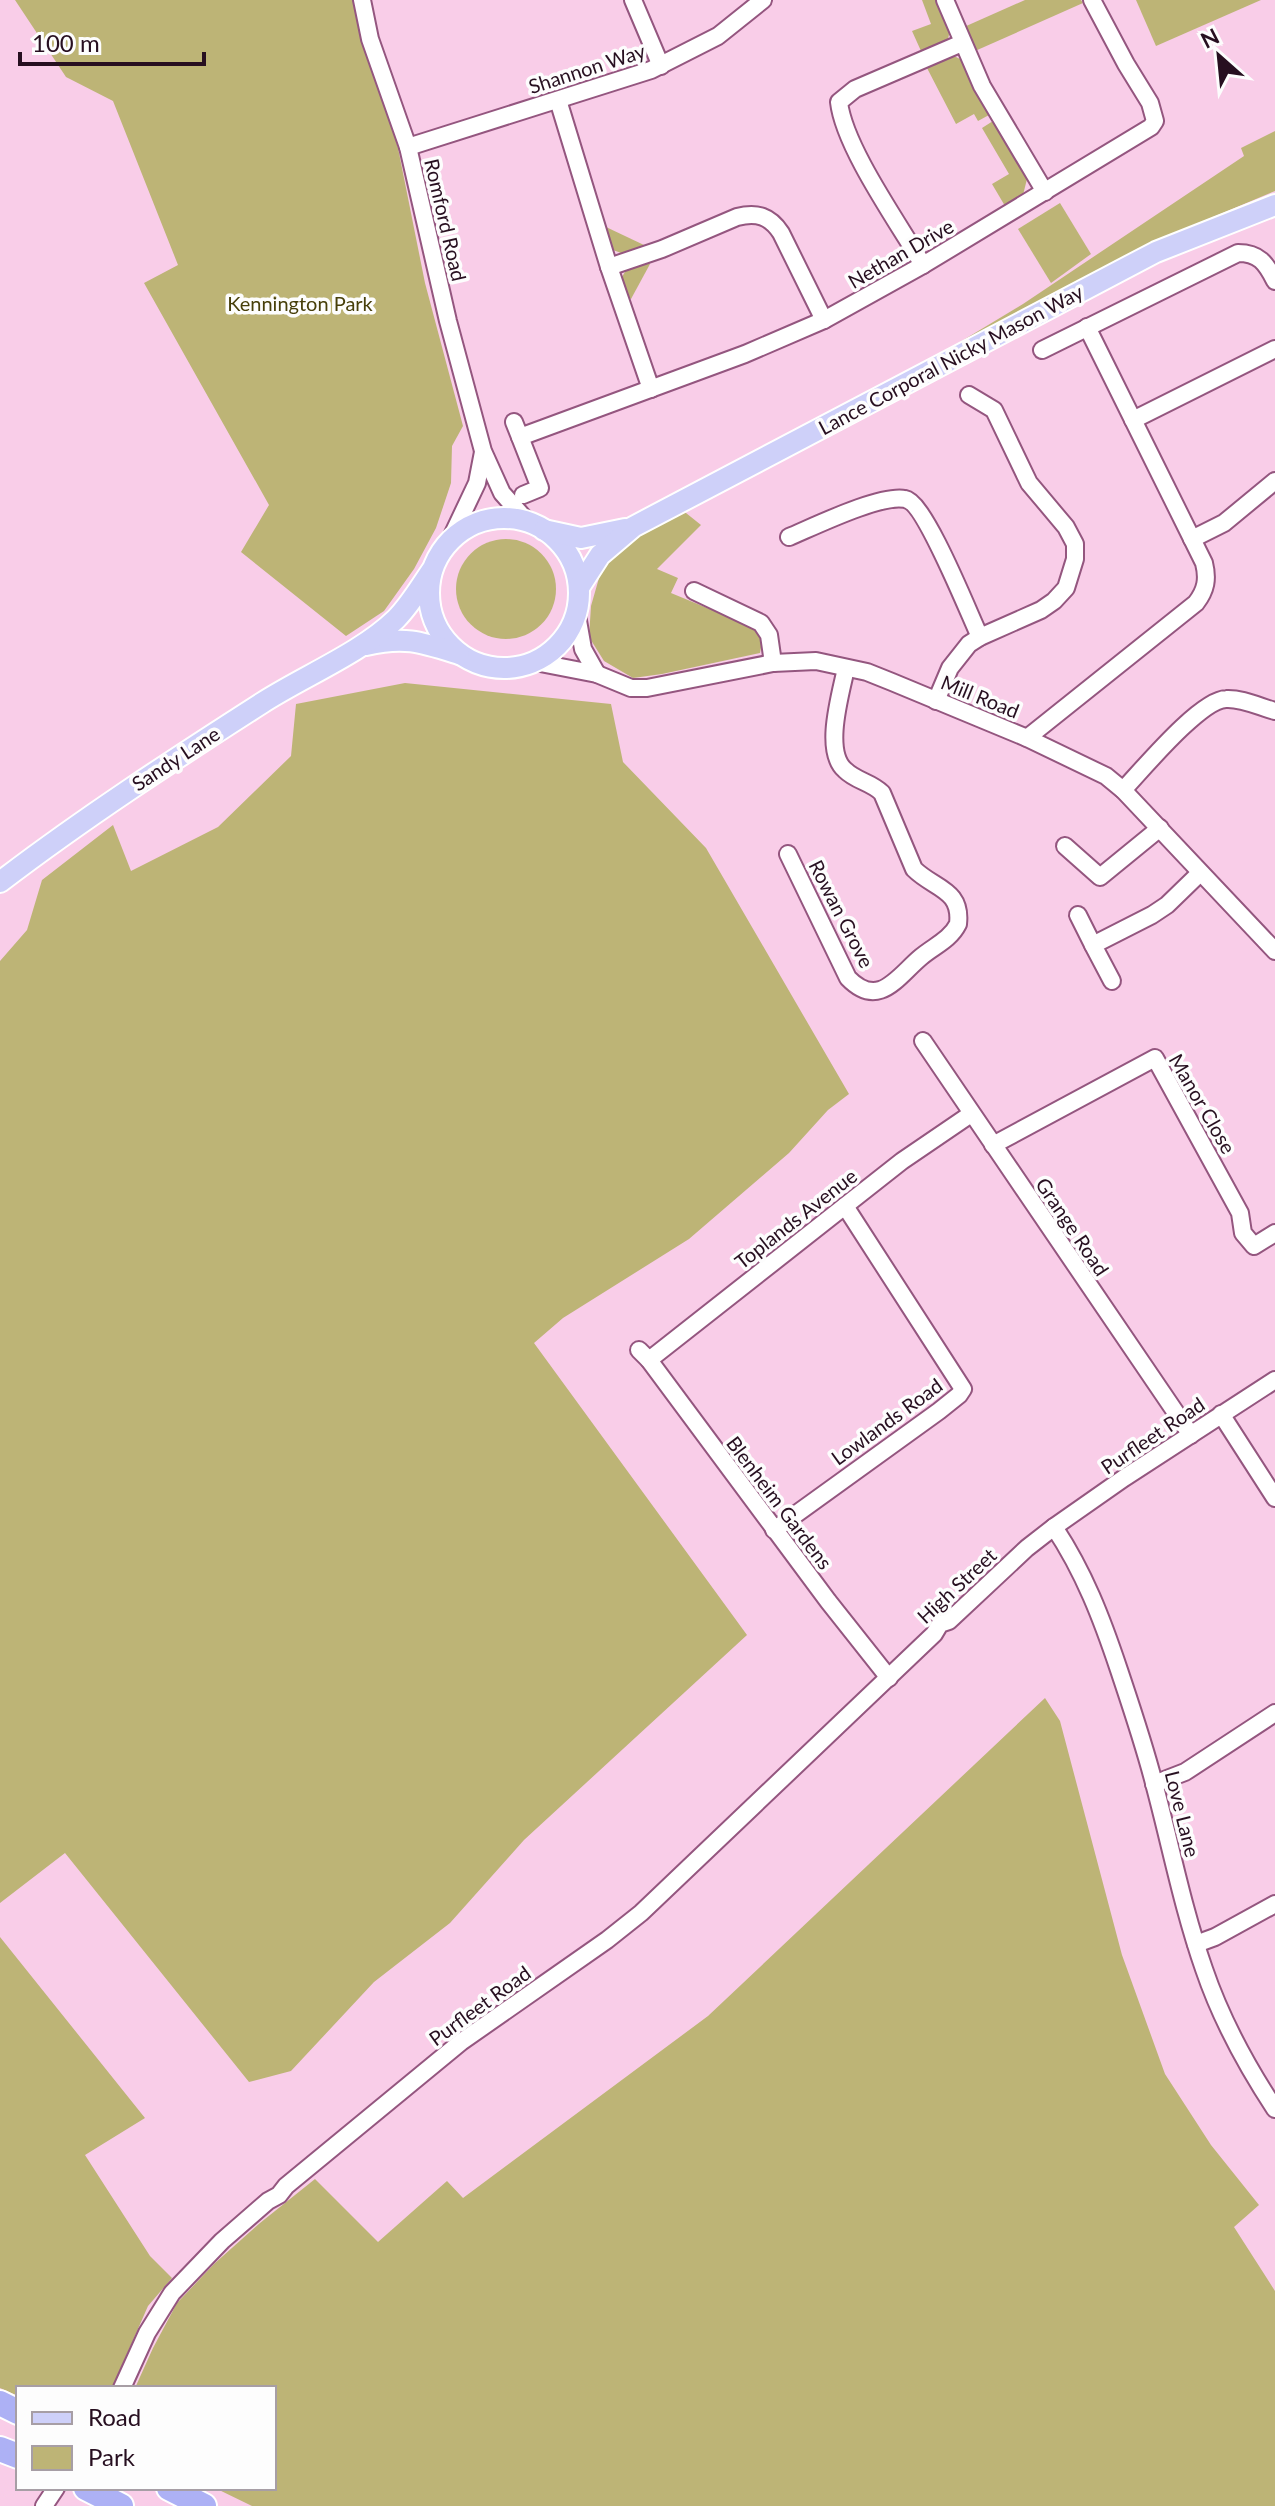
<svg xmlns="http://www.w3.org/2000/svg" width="1275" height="2506" font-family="Lato,sans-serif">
  <rect width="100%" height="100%" fill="#f9cde8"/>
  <g fill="#bdb476">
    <polygon points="15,0 354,0 398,148 425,283 463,426 452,446 451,483 436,528 414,569 384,611 346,636 241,552 269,505 144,283 178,265 113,101 66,77"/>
    <polygon points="922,0 939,0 950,30 948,39 921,51 912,31 931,24"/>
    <polygon points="1025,0 1081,0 1083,3 975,51 964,27"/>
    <polygon points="1136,0 1261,0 1156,46"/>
    <polygon points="954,56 964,61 991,111 989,115 978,121 974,114 956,124 927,68"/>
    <polygon points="993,121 1028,173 1025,175 1027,179 1023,195 1005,206 992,184 1009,174 982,128"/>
    <polygon points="1275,131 1275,191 1168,236 960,342 1023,304 1244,156 1241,148"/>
    <polygon points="1060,203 1091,254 1051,283 1018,229"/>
    <polygon points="606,227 644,245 643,246 621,253 613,250"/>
    <polygon points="648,262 650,264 631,299 628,297 622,277 626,270"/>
    <polygon points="681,509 701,525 657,569 678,578 671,593 758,629 763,637 760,653 662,674 633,678 604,661 589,637 591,606 603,564 631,540"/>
    <circle cx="506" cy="589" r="50"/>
    <polygon points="405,683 611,704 623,762 706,848 849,1094 828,1110 789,1153 689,1239 563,1318 534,1343 747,1635 524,1840 450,1923 374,1982 291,2071 249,2082 65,1853 0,1903 0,961 27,930 42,880 113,825 131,871 218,827 291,756 296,704"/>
    <polygon points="1045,1698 1060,1721 1122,1955 1165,2074 1211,2145 1259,2205 1234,2227 1275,2291 1275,2506 252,2506 215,2488 274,2488 274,2388 135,2388 153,2348 177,2303 214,2264 260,2223 315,2179 378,2242 447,2181 463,2198 708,2016"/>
    <polygon points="0,1937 145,2118 85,2155 150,2256 172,2278 148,2306 112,2388 18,2388 18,2396 0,2388"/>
  </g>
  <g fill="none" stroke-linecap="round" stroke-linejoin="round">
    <g stroke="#94567f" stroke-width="20">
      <g id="minor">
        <polyline points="362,0 370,39 408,147 448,321 483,451 502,493 526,520"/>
        <polyline points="633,0 661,66"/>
        <polyline points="945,0 982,86 1045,192"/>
        <polyline points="558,100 609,267 651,389"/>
        <polyline points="408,147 651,70 718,36 763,0"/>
        <path d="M923 265C899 224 844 147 839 102L855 89 962 43"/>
        <path d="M609 267 662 249 737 217C757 212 770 216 781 233L824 320"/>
        <path d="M1042 350 1238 253C1259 253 1266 263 1275 281"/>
        <polyline points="1133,420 1275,349"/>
        <polyline points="514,422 520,437 745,354 824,320 923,265 1151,127 1155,121 1150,103 1126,64 1092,0"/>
        <polyline points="520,437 540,488 523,495"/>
        <path d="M789 537C813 527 880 494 905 499 925 502 969 614 980 637"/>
        <polyline points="1192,539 1224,523 1275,481"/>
        <polyline points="450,540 477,483 483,452"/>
        <polyline points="694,591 761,623 769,635 773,663"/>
        <polyline points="577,615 583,649 597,674"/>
        <polyline points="535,662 597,674 631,688 647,688 773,663 816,661 867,672 892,682 1027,738 1106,776 1123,790 1275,951"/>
        <polyline points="936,701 950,668 969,644 980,637 1041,610 1054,601 1066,588 1075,559 1075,544 1066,527 1029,483 994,410 969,395"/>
        <path d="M1027 738 1196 603C1206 590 1208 579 1204 563L1087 327"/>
        <path d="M1123 790C1143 769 1200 700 1226 699 1242 698 1260 707 1275 711"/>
        <polyline points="1065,846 1100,877 1160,828"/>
        <path d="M788 854 848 978C879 1010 898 976 921 957 934 946 950 940 958 924 962 889 934 889 914 869L882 793C871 782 856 781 845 770 823 751 841 693 846 668"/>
        <polyline points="1078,915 1093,945"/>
        <polyline points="1112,981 1093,945 1152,915 1167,905 1200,873"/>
        <polyline points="923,1041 1191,1435"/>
        <polyline points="993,1145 1155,1058 1240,1213 1243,1233 1254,1246 1275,1233"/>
        <polyline points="639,1350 649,1360 828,1601 889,1678"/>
        <polyline points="649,1360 902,1161 971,1114"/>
        <polyline points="1221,1414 1275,1498"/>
        <path d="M1054 1527C1084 1572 1102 1619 1119 1670 1132 1709 1145 1747 1155 1787 1171 1847 1183 1909 1204 1969 1221 2019 1246 2065 1275 2109"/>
        <polyline points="774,1530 939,1411 959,1395 963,1389 845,1206"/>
        <polyline points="1154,1784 1185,1772 1275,1713"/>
        <polyline points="1196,1944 1215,1937 1275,1904"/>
        <polyline points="122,2388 147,2333 172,2293 222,2241 268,2201 279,2195 286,2186 461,2042 607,1940 641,1913 934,1634 940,1624 949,1621 1027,1548 1054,1527 1124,1478 1275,1380"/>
        <polyline points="44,2506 56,2488"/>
      </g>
    </g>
    <g stroke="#fff" stroke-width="24">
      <g id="major">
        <circle cx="504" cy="593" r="75"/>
        <polyline points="544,530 581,538 625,529"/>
        <polyline points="580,586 600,555 633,527 1156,252 1275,205"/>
        <path d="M366 645C405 636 421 642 459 654"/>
        <path d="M0 882C84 818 173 760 262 703 304 676 361 653 396 619 410 605 421 586 432 570"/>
      </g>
    </g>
    <g stroke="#fff" stroke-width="28">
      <g id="highway">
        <polyline points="0,2403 18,2412"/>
        <polyline points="0,2449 18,2456"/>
        <polyline points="86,2488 121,2506"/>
        <polyline points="169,2488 204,2506"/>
      </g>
    </g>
    <use href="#minor" stroke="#fff" stroke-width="16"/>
    <use href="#major" stroke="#ced0f9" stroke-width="20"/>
    <use href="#highway" stroke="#adb1f5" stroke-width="24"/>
  </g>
  <g text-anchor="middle" stroke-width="7" stroke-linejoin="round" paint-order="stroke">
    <g font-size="20" fill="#270f20" stroke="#fdfdfd">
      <text transform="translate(587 69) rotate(-18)" y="7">Shannon Way</text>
      <text transform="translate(445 220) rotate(77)" y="7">Romford Road</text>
      <text transform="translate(901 254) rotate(-30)" y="7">Nethan Drive</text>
      <text transform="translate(951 360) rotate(-28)" y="7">Lance Corporal Nicky Mason Way</text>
      <text transform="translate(980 697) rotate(22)" y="7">Mill Road</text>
      <text transform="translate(176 759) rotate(-33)" y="7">Sandy Lane</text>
      <text transform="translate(841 914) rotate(63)" y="7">Rowan Grove</text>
      <text transform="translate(1202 1104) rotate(60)" y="7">Manor Close</text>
      <text transform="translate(796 1219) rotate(-38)" y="7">Toplands Avenue</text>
      <text transform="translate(1072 1227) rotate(56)" y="7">Grange Road</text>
      <text transform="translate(887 1422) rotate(-36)" y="7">Lowlands Road</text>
      <text transform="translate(1153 1436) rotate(-34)" y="7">Purfleet Road</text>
      <text transform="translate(779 1503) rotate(53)" y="7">Blenheim Gardens</text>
      <text transform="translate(957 1586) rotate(-43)" y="7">High Street</text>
      <text transform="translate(1182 1814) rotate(76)" y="7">Love Lane</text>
      <text transform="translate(480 2006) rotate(-36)" y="7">Purfleet Road</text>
    </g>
    <g font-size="20" fill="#473f0a" stroke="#fdfdfd">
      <text x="300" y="311">Kennington Park</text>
    </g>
  </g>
  <rect x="16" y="2386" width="260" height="104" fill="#fdfdfd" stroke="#a79ea5" stroke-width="2"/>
  <rect x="32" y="2412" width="40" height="12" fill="#ced0f9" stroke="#a79ea5" stroke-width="2"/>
  <text x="88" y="2426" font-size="24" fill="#270f20">Road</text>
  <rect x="32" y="2446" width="40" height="24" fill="#bdb476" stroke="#a79ea5" stroke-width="2"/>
  <text x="88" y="2466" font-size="24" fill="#270f20">Park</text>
  <g transform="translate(1219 56) rotate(333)" stroke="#fdfdfd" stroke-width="6" paint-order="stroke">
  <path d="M0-6L14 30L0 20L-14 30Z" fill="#270f20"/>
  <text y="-12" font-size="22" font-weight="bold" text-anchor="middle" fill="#270f20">N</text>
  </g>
  <path d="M20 52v12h184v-12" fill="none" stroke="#270f20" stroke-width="4"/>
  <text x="32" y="52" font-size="24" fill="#270f20" stroke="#fdfdfd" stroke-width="6" paint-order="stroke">100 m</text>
</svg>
